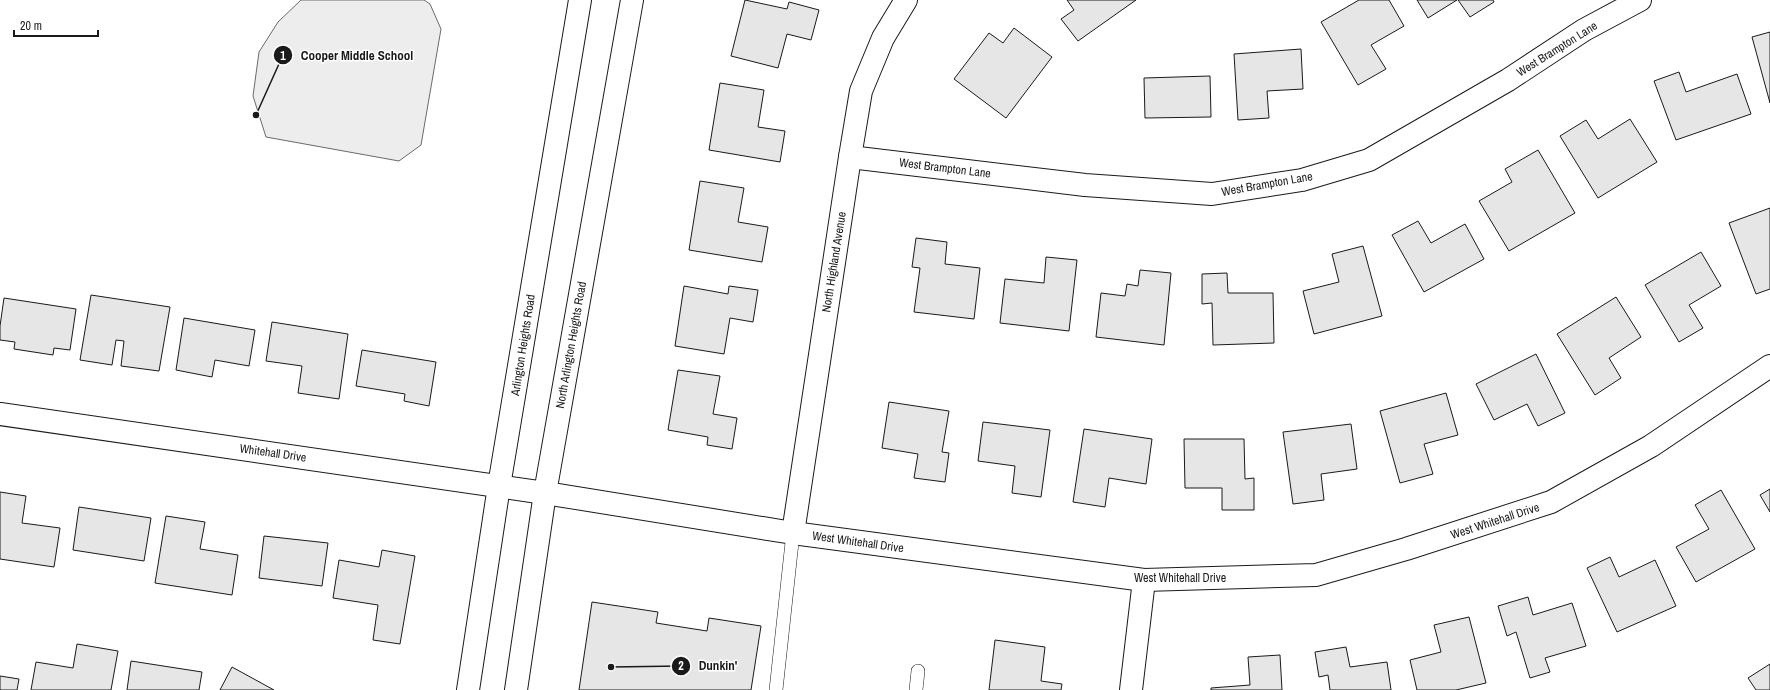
<svg xmlns="http://www.w3.org/2000/svg" width="1770" height="690" font-family="'Archivo Narrow',sans-serif">
  <rect width="100%" height="100%" fill="#fff"/>
  <polygon fill="#ededed" stroke="#6a6a6a" points="301,0 424,0 430,4 441,29 421,145 399,161 266,137 253,96 259,52 278,22"/>
  <g fill="#e6e6e6" stroke="#1a1a1a">
    <polygon points="745,0 787,9 789,2 819,10 811,40 787,34 778,68 731,56"/>
    <polygon points="1067,0 1136,0 1078,41 1061,19 1074,10"/>
    <polygon points="1359,0 1389,0 1404,26 1371,45 1386,69 1358,85 1321,22"/>
    <polygon points="1417,0 1457,0 1428,18"/>
    <polygon points="1458,0 1493,0 1494,2 1470,17"/>
    <polygon points="1014,28 1052,57 1006,118 954,79 989,33 1003,43"/>
    <polygon points="1770,32 1770,103 1752,37"/>
    <polygon points="1301,49 1303,89 1267,91 1269,118 1238,120 1234,54"/>
    <polygon points="1679,72 1686,92 1737,74 1751,114 1676,140 1654,81"/>
    <polygon points="1210,76 1211,117 1145,118 1144,78"/>
    <polygon points="720,83 764,90 758,127 785,131 780,162 709,150"/>
    <polygon points="1630,119 1657,162 1598,198 1560,136 1586,120 1598,139"/>
    <polygon points="1538,150 1575,213 1509,251 1479,201 1512,182 1505,169"/>
    <polygon points="700,181 744,188 738,222 768,227 762,262 689,250"/>
    <polygon points="1770,208 1770,289 1756,294 1729,223"/>
    <polygon points="1418,221 1431,243 1465,224 1484,259 1424,292 1392,235"/>
    <polygon points="916,238 947,242 945,264 980,268 974,319 914,312 920,268 912,267"/>
    <polygon points="1363,246 1382,316 1314,334 1303,291 1339,282 1332,254"/>
    <polygon points="1701,252 1721,286 1689,305 1703,328 1679,342 1645,285"/>
    <polygon points="1046,257 1077,260 1069,331 1000,323 1005,279 1044,283"/>
    <polygon points="1140,270 1171,273 1164,345 1096,337 1101,293 1125,296 1127,284 1138,286"/>
    <polygon points="1227,273 1228,293 1273,293 1274,343 1213,345 1212,303 1202,304 1202,274"/>
    <polygon points="684,286 728,294 729,286 758,290 753,322 730,318 724,354 675,346"/>
    <polygon points="91,295 170,307 159,371 121,366 124,341 116,340 112,365 80,360"/>
    <polygon points="1616,297 1641,337 1609,358 1621,378 1595,395 1557,334"/>
    <polygon points="4,298 76,309 70,350 54,348 53,355 14,349 15,342 0,340 0,326"/>
    <polygon points="184,318 255,330 249,366 215,360 212,377 176,370"/>
    <polygon points="272,322 348,334 339,399 298,393 302,366 266,361"/>
    <polygon points="362,350 436,362 429,406 404,401 405,394 356,386"/>
    <polygon points="1536,354 1565,413 1538,426 1527,404 1494,420 1476,384"/>
    <polygon points="678,370 720,376 713,414 737,418 732,449 707,445 708,437 668,430"/>
    <polygon points="1446,393 1458,435 1424,444 1433,474 1400,483 1380,411"/>
    <polygon points="889,402 949,411 942,452 949,453 945,482 914,478 918,454 882,448"/>
    <polygon points="983,422 1050,430 1041,497 1012,493 1015,466 978,461"/>
    <polygon points="1351,424 1357,469 1321,474 1324,500 1293,504 1283,432"/>
    <polygon points="1084,429 1152,439 1146,484 1109,478 1105,507 1073,502"/>
    <polygon points="1184,439 1244,439 1245,479 1254,478 1254,510 1222,510 1222,488 1185,488"/>
    <polygon points="1770,489 1770,512 1760,495"/>
    <polygon points="1721,490 1755,549 1696,582 1676,547 1709,529 1695,505"/>
    <polygon points="0,492 26,496 22,523 60,528 54,567 0,559"/>
    <polygon points="79,507 151,518 144,561 73,550"/>
    <polygon points="166,516 205,522 200,549 238,555 232,595 155,583"/>
    <polygon points="264,536 328,543 322,586 259,578"/>
    <polygon points="382,550 415,556 400,644 373,640 378,605 333,598 339,560 379,567"/>
    <polygon points="1610,557 1619,577 1655,560 1676,606 1617,632 1587,568"/>
    <polygon points="1528,597 1533,615 1572,603 1586,646 1545,658 1550,672 1530,678 1516,632 1507,636 1498,606"/>
    <polygon points="592,602 658,612 656,623 707,631 709,618 761,626 751,690 579,690"/>
    <polygon points="1469,617 1486,683 1456,690 1417,690 1410,660 1441,652 1434,625"/>
    <polygon points="995,640 1045,647 1041,681 1062,684 1061,690 989,690"/>
    <polygon points="77,644 118,651 111,690 31,690 36,662 73,668"/>
    <polygon points="1346,647 1350,667 1387,662 1391,690 1330,690 1328,675 1319,677 1315,652"/>
    <polygon points="1280,655 1282,690 1211,690 1211,688 1250,685 1248,657"/>
    <polygon points="131,661 202,672 199,690 127,690"/>
    <polygon points="1770,664 1770,690 1756,690 1748,678"/>
    <polygon points="232,667 274,690 220,690"/>
    <polygon points="0,676 19,679 17,690 0,690"/>
  </g>
  <g fill="none" stroke-linecap="round" stroke-linejoin="round">
    <g stroke="#1a1a1a" stroke-width="14">
      <g id="lane">
        <polyline points="776,690 793,533"/>
        <polyline points="916,690 918,671"/>
      </g>
    </g>
    <g stroke="#1a1a1a" stroke-width="24">
      <g id="street">
        <polyline points="850,157 1085,185 1212,194 1302,180 1369,160 1508,80 1584,30 1640,0"/>
        <polyline points="0,414 545,493 793,533 1144,580 1316,575 1406,549 1551,502 1651,446 1770,366"/>
        <polyline points="793,533 850,157 861,91 883,38 906,0"/>
        <polyline points="1131,690 1144,580"/>
      </g>
    </g>
    <g stroke="#1a1a1a" stroke-width="24">
      <g id="secondary">
        <polyline points="468,690 499,486 580,0"/>
        <polyline points="516,690 545,493 632,0"/>
      </g>
    </g>
    <use href="#lane" stroke="#fff" stroke-width="13"/>
    <use href="#street" stroke="#fff" stroke-width="22"/>
    <use href="#secondary" stroke="#fff" stroke-width="22"/>
  </g>
  <g text-anchor="middle" stroke-width="3" stroke-linejoin="round" paint-order="stroke">
    <g font-size="12" fill="#1a1a1a" stroke="#fff">
      <text transform="translate(1557 49) rotate(-32)" y="4">West Brampton Lane</text>
      <text transform="translate(945 168) rotate(7)" y="4">West Brampton Lane</text>
      <text transform="translate(1267 184) rotate(-10)" y="4">West Brampton Lane</text>
      <text transform="translate(834 262) rotate(-81)" y="4">North Highland Avenue</text>
      <text transform="translate(523 345) rotate(-81)" y="4">Arlington Heights Road</text>
      <text transform="translate(571 345) rotate(-80)" y="4">North Arlington Heights Road</text>
      <text transform="translate(273 453) rotate(8)" y="4">Whitehall Drive</text>
      <text transform="translate(1495 521) rotate(-18)" y="4">West Whitehall Drive</text>
      <text transform="translate(858 542) rotate(8)" y="4">West Whitehall Drive</text>
      <text x="1180" y="582">West Whitehall Drive</text>
    </g>
  </g>
  <path fill="none" stroke="#1a1a1a" stroke-width="1.5" d="M256 115L283 55M611 667L681 666"/>
  <g fill="#1a1a1a" stroke="#fff" stroke-width="1.5">
    <circle cx="256" cy="115" r="4"/>
    <circle cx="611" cy="667" r="4"/>
    <circle cx="283" cy="55" r="10"/>
    <circle cx="681" cy="666" r="10"/>
  </g>
  <g font-size="12" text-anchor="middle" font-weight="bold" fill="#fff">
    <text x="283" y="60">1</text>
    <text x="681" y="670">2</text>
  </g>
  <g font-size="13" text-anchor="middle" font-weight="bold" fill="#1a1a1a" stroke="#fff" stroke-width="3" stroke-linejoin="round" paint-order="stroke">
    <text x="357" y="60">Cooper Middle School</text>
    <text x="718" y="670">Dunkin'</text>
  </g>
  <path d="M14 30v6h84v-6" fill="none" stroke="#1a1a1a" stroke-width="2"/>
  <text x="20" y="30" font-size="12" fill="#1a1a1a" stroke="#ffffff" stroke-width="3" paint-order="stroke">20 m</text>
</svg>
